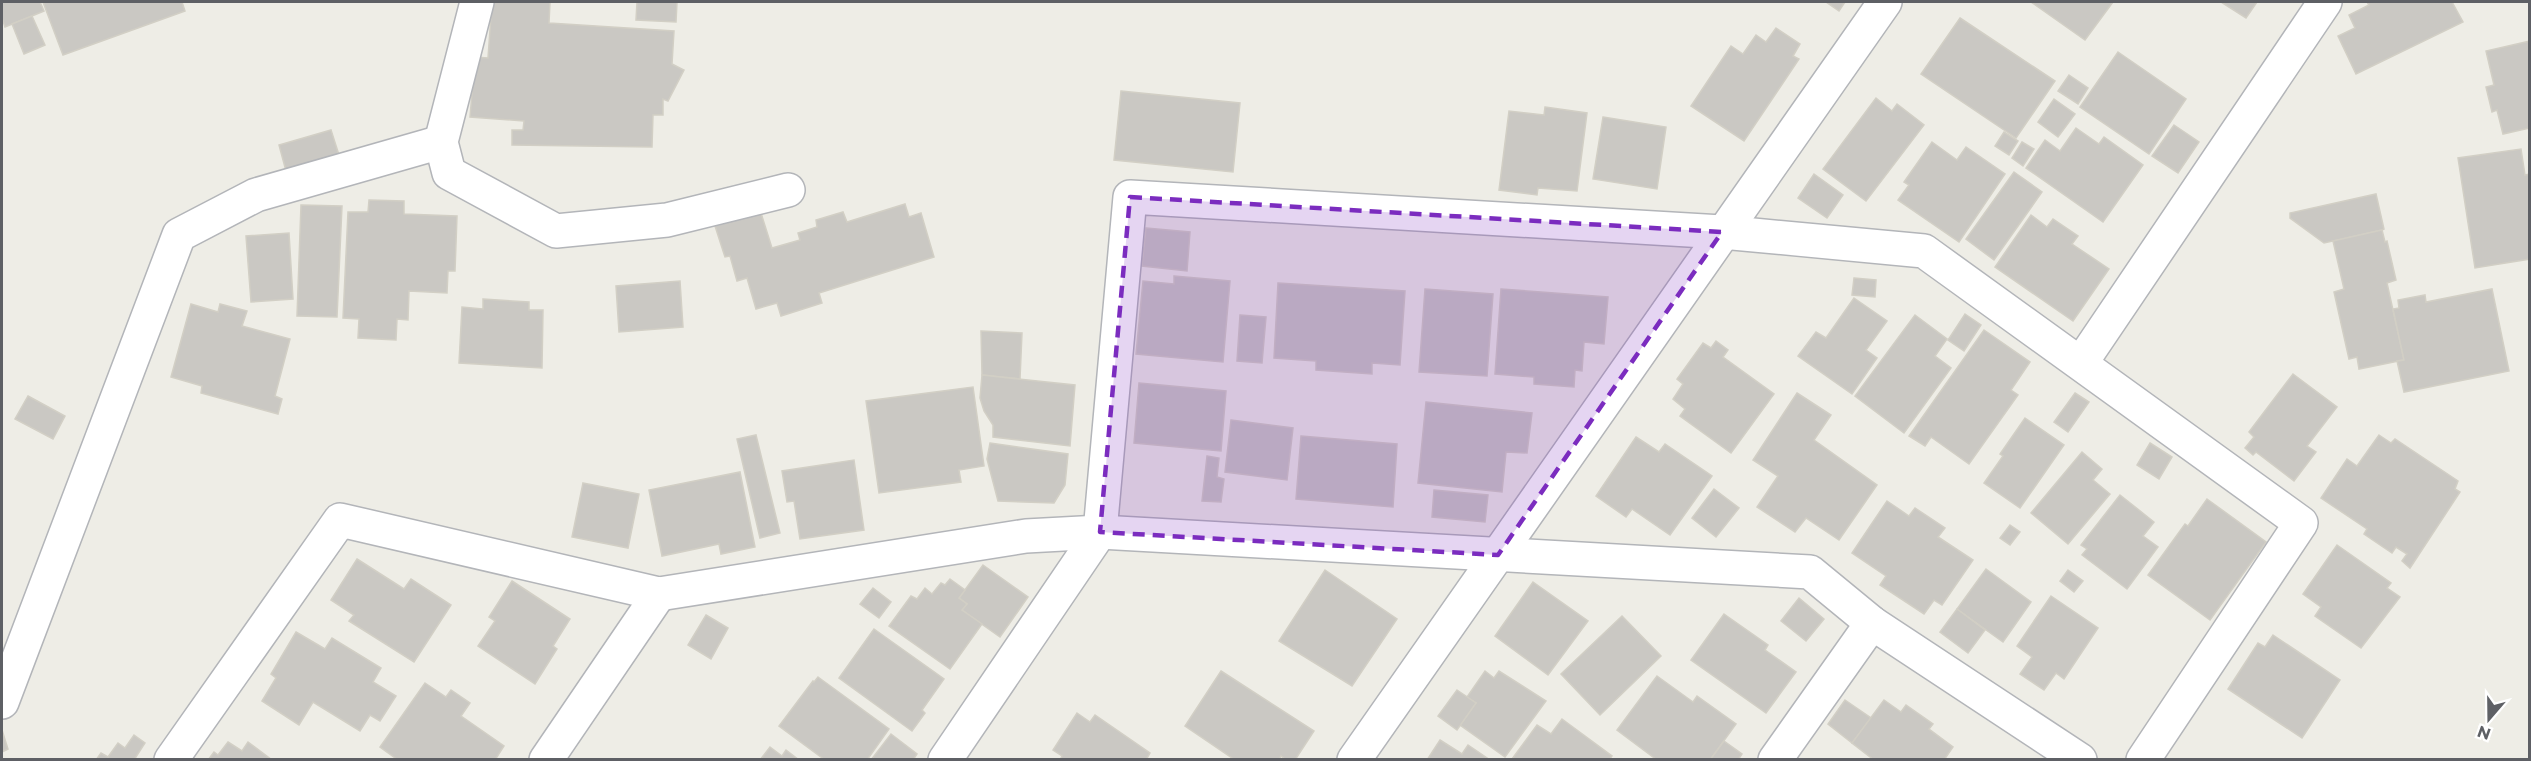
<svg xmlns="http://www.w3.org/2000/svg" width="2531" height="761" font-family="Montserrat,sans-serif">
  <rect width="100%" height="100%" fill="#eeede6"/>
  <g fill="#cac8c3" stroke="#d2cfc5" stroke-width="1.5">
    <polygon points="2,2 40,2 44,11 5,27 2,18"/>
    <polygon points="43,2 182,2 185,11 63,55"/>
    <polygon points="492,2 550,2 549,23 674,31 672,64 684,70 668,101 663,99 663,115 653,115 652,147 512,145 512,130 523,130 524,121 470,117 475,57 488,58"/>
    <polygon points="637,2 677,2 676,22 636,20"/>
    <polygon points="1826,2 1845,2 1839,11"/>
    <polygon points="2031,2 2113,2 2085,40"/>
    <polygon points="2221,2 2257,2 2246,18"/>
    <polygon points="2367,2 2452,2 2463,22 2356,74 2338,36 2355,28 2349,15 2369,5"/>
    <polygon points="32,16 45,45 24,54 12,24"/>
    <polygon points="1960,18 2055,81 2016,138 1921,74"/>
    <polygon points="1776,28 1800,44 1793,56 1799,59 1744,141 1691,106 1731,46 1743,54 1756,35 1766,42"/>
    <polygon points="2530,41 2530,128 2503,134 2497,110 2492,112 2486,87 2494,85 2486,51"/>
    <polygon points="2118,52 2186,99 2149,154 2080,107"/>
    <polygon points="2069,75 2088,88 2078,104 2058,91"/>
    <polygon points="1121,91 1240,103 1233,172 1114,160"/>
    <polygon points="1876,98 1892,111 1897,104 1924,125 1866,201 1823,169"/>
    <polygon points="2054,99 2075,114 2058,137 2038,122"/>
    <polygon points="1545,107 1587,113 1577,191 1538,188 1537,195 1499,190 1509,111 1544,115"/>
    <polygon points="1603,117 1666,127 1657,189 1593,179"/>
    <polygon points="2174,125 2199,142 2178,173 2152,156"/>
    <polygon points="2076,128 2099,144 2104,137 2143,165 2103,222 2026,168 2045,140 2060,151"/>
    <polygon points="331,130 339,155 286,171 279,145"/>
    <polygon points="2004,132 2018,141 2009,155 1995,146"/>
    <polygon points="1932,142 1957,160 1966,147 2005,174 1959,242 1898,200 1909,185 1904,182"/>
    <polygon points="2022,142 2034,149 2023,166 2012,158"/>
    <polygon points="2521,149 2525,175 2530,174 2530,259 2475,268 2458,158"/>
    <polygon points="2014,172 2042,192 1994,260 1966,239"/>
    <polygon points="1814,174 1843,195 1827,218 1798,198"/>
    <polygon points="2376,194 2384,229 2382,230 2324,243 2290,218 2290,213"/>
    <polygon points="369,200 404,201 404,214 457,216 455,271 448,271 447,293 409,291 408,320 397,319 396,340 358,338 359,319 343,318 348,212 368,212"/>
    <polygon points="905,204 909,217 921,213 934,257 819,293 822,303 781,316 777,303 756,309 747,278 737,281 730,256 725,257 715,226 761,213 772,248 800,240 798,233 817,227 816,220 843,212 847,222"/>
    <polygon points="301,205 342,206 337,317 297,316"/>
    <polygon points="2031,215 2047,227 2053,219 2078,236 2072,244 2109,269 2073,321 1995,267"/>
    <polygon points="1146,228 1190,232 1187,271 1142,266"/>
    <polygon points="2382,230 2385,242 2387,241 2396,280 2387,283 2404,360 2359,369 2357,357 2349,359 2334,292 2344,289 2333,241"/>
    <polygon points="289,233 293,299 251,302 246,236"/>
    <polygon points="1174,276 1230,281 1223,362 1136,354 1143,281 1174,284"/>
    <polygon points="1854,278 1876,280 1875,297 1852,295"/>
    <polygon points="680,281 683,327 619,332 616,286"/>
    <polygon points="1278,283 1405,291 1400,365 1372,363 1372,374 1316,370 1316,361 1274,358"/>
    <polygon points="1425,289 1493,294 1487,376 1419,372"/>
    <polygon points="1501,289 1608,297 1604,344 1584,342 1582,371 1575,370 1574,387 1534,384 1534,377 1495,374"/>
    <polygon points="2492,289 2509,371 2404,392 2397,361 2404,360 2393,309 2399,308 2398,300 2425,295 2426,302"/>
    <polygon points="1854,298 1887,321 1866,350 1877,358 1852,394 1798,356 1816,332 1826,338"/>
    <polygon points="483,299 529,302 529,310 543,310 542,368 459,363 462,307 483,309"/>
    <polygon points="191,304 218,312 220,304 247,311 242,326 290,339 275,396 282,399 278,414 201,393 202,386 171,377"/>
    <polygon points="1965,314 1981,325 1964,351 1948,340"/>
    <polygon points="1240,315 1266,317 1262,363 1237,361"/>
    <polygon points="1915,315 1947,339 1935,356 1951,368 1904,433 1855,396"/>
    <polygon points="1984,330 2030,362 2011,390 2018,395 1969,464 1931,437 1925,446 1909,436"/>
    <polygon points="981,331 1022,333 1020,379 982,375"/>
    <polygon points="1716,341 1728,350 1723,357 1774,394 1731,453 1680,416 1685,409 1673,399 1683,384 1677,379 1703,343 1711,348"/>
    <polygon points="2293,374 2337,407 2307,446 2316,452 2294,481 2256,452 2253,455 2245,448 2254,437 2249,432"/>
    <polygon points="982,375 1075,385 1070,446 993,437 993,425 984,411 980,398"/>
    <polygon points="1139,383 1226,391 1221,451 1134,443"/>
    <polygon points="973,387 984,466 959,470 961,482 879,493 866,401"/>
    <polygon points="1797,393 1831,415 1814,440 1877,485 1839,540 1806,518 1795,532 1757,507 1778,476 1753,460"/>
    <polygon points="2075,393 2089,402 2068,432 2054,422"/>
    <polygon points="28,396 65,416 53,439 15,419"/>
    <polygon points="1426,402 1532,413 1527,453 1506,452 1502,492 1418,483"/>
    <polygon points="2025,418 2064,445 2020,508 1984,483 2003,456 2000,454"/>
    <polygon points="1231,420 1293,428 1287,480 1225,472"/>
    <polygon points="756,435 780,533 760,538 737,439"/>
    <polygon points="2379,435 2391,443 2395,439 2458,481 2455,489 2460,492 2410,568 2402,561 2407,554 2396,547 2392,553 2364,534 2367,529 2321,498 2347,459 2357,466"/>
    <polygon points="1301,436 1397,444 1393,507 1296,499"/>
    <polygon points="1636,437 1659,452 1665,444 1712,476 1670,535 1632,509 1626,517 1596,496"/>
    <polygon points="990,443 1068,454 1065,485 1054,503 998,501 987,459"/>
    <polygon points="2150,443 2172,457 2159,479 2137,465"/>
    <polygon points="2082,452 2102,469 2093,480 2110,494 2068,544 2031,513"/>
    <polygon points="1207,456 1219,458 1217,477 1224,479 1221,502 1202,501"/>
    <polygon points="854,460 864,530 800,539 794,501 787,502 782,471"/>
    <polygon points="740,472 755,547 721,554 719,544 662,556 649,490"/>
    <polygon points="583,483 639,494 628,548 572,537"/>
    <polygon points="1714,489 1739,508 1716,537 1692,518"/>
    <polygon points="1434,490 1488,495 1485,522 1432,517"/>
    <polygon points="2120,495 2154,522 2143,536 2158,547 2127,589 2082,555 2087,549 2081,545"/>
    <polygon points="2207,499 2266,542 2210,620 2148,575 2185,524 2188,526"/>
    <polygon points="1887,501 1909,516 1915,508 1945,528 1938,537 1973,560 1942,605 1934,600 1924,614 1880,585 1886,576 1852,553"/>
    <polygon points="2010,525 2020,532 2010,545 2000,538"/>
    <polygon points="2337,545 2391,583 2387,588 2400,597 2361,648 2315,616 2321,607 2303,594"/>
    <polygon points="357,559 404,589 411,579 451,605 414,662 349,621 354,615 331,600"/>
    <polygon points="983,565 1028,597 1000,637 962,610 967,604 959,598"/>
    <polygon points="1986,569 2031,602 2003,642 1957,609"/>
    <polygon points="1325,570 1397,619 1352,686 1279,641"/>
    <polygon points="2068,570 2083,581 2074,592 2060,581"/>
    <polygon points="950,579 965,590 959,598 967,604 962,610 982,624 950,669 889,626 911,596 917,599 925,588 932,594 941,583 945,585"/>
    <polygon points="512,581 570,619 553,646 557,649 535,684 478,646 495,621 489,617"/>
    <polygon points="1533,582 1588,621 1548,675 1495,636"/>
    <polygon points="873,588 891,602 879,618 860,604"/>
    <polygon points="2051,596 2098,628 2064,679 2056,673 2044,690 2020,674 2032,657 2017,646"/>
    <polygon points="1799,598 1824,619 1806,641 1781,621"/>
    <polygon points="1957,609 1985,630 1968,653 1940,632"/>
    <polygon points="1724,614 1768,645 1765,650 1796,672 1766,713 1691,660"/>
    <polygon points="706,615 728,628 711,659 688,645"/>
    <polygon points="1622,616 1661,656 1600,715 1561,674"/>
    <polygon points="874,629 944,679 922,710 925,713 912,731 839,678"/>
    <polygon points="296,632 325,649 332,638 381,668 373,682 396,696 380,721 370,715 360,731 313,702 299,725 262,701 276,678 271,674"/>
    <polygon points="2273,635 2340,680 2302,738 2228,689 2258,643 2265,647"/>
    <polygon points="1221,671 1314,731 1295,760 1286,760 1281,756 1279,760 1235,760 1185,726"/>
    <polygon points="1485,671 1494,678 1499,671 1546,701 1505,757 1460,725 1476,703 1467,697"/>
    <polygon points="1657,676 1693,702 1697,696 1736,724 1710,760 1657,760 1617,730"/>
    <polygon points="818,677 889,729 867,760 825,760 779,726 813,681 814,682"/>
    <polygon points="425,683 446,697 451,690 470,703 461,716 504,746 495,760 398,760 380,747"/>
    <polygon points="1457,690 1476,703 1457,730 1438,716"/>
    <polygon points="1845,700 1871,718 1852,743 1828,724"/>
    <polygon points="1884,700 1901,712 1906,705 1933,724 1929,729 1953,747 1944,760 1874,760 1852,743"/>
    <polygon points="1077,713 1090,722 1095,715 1150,753 1146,760 1060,760 1062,756 1053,750"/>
    <polygon points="1562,719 1612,756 1609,760 1512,759 1537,725 1551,734"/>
    <polygon points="2,730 8,749 2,752"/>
    <polygon points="891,734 917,754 913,760 871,760"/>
    <polygon points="134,735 145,743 134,760 96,760 101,753 108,757 118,743 125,748"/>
    <polygon points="1440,740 1462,754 1468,745 1490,760 1427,760"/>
    <polygon points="1724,741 1742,754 1738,760 1710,760"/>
    <polygon points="228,742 242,751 248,742 272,760 208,760 214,752 218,755"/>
    <polygon points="770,747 782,756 786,750 799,760 760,760"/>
  </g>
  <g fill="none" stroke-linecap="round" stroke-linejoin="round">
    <g stroke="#b3b5b9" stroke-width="36">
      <g id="minor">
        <polyline points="477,2 441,142 449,173 556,231 667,220 788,190"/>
        <polyline points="2081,363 2325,2"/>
        <polyline points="2,702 179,235 256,195 441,142"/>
        <polyline points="171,760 340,520 659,594 1026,536 1100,532 1810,572 1872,623 2080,760"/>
        <polyline points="546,760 659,594"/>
        <polyline points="945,760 1100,532 1130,197 1722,232 1924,251 2301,523 2143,760"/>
        <polyline points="1354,760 1885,2"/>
        <polyline points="1775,760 1872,623"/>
      </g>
    </g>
    <use href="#minor" stroke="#fff" stroke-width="33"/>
  </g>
  <path fill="#7b2cbf" fill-opacity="0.2" stroke="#7b2cbf" stroke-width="4.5" stroke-dasharray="12 8" stroke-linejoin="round" d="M1130 197 1722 232 1498 555 1100 532Z"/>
  <rect width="2531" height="761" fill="none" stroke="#5e6065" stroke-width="6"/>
  <g transform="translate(2489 719) rotate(200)" stroke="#ffffff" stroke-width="4.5" paint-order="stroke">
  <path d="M0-4.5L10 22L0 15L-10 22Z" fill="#5e6065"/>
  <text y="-9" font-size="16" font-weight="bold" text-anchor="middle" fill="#5e6065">N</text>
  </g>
</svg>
